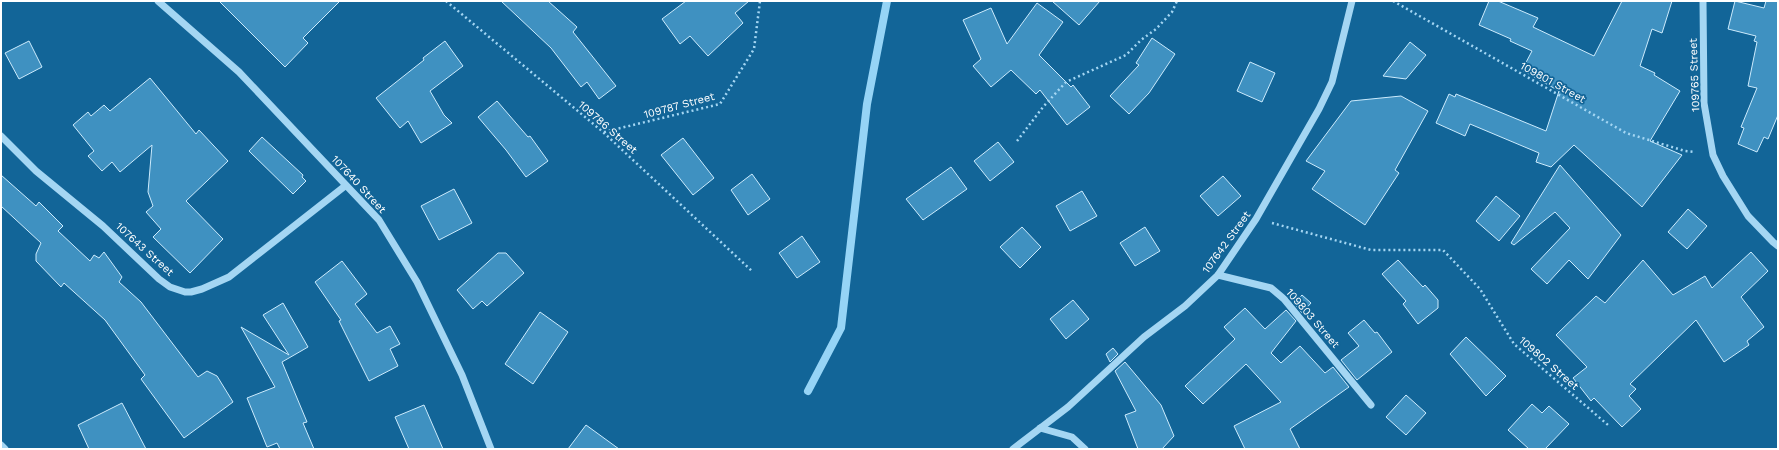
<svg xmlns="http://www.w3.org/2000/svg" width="1779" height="450" font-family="'Work Sans',sans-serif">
  <rect width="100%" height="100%" fill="#126598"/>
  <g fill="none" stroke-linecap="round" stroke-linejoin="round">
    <polyline stroke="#96d4f6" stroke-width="8" points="808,391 841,328 867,104 887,1"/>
  </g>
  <g fill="#3f91c1" stroke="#ccebfd">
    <polygon points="219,1 340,1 303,38 308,43 285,67"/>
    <polygon points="501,1 548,1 577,27 573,32 616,86 599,99 587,82 581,87 551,48"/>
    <polygon points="686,1 749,1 735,13 743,23 708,56 690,36 680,44 662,19"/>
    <polygon points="1052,1 1100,1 1079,25"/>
    <polygon points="1489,1 1498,1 1538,18 1533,27 1594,56 1622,1 1672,1 1662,33 1652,29 1640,66 1655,73 1654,75 1680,91 1650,141 1682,155 1642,207 1574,145 1551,167 1536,162 1539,153 1470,124 1465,136 1436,123 1449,94 1455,97 1456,94 1546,131 1559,91 1522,70 1532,51 1510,41 1511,39 1479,25"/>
    <polygon points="1735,1 1764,8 1766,1 1778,1 1778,115 1768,139 1764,137 1757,152 1738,144 1744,128 1741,127 1757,88 1748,86 1757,42 1754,41 1756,36 1728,29"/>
    <polygon points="1037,3 1063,22 1039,55 1071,87 1073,85 1090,107 1067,125 1040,90 1036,94 1011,70 991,87 973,66 981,59 963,20 991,8 1007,44"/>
    <polygon points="1152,38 1175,54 1149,93 1129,114 1110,96 1139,65 1136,63"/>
    <polygon points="29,41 42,67 19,79 5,53"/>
    <polygon points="445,41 463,66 430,91 444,115 452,123 421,143 408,121 400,128 376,98 424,60 423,58"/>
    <polygon points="1410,42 1426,55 1406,79 1383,76"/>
    <polygon points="1250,62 1275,73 1262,102 1237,91"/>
    <polygon points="150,78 196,134 199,130 228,161 186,201 223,239 190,273 153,237 161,229 146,212 153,206 148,192 152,145 120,172 112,162 102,171 88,156 94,151 73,125 88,112 91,116 104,105 110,111"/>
    <polygon points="1401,96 1428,111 1395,170 1399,173 1365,225 1312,189 1325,171 1306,161 1351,101"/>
    <polygon points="497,101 528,137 530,136 548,161 526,177 506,150 478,117"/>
    <polygon points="262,137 303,175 302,177 306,181 293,194 249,151"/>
    <polygon points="683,138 714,178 693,195 661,155"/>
    <polygon points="998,142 1014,162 990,181 974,161"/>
    <polygon points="1560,165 1621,235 1588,279 1569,260 1547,284 1531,269 1570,228 1555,212 1514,245 1511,243"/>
    <polygon points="951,167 967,189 923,220 906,199"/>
    <polygon points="752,174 770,199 748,215 731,190"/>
    <polygon points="1,175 36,206 39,202 63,226 58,231 90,261 94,255 99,258 104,252 122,277 119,282 141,302 198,377 207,371 217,376 233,402 184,438 141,379 145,375 105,320 64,283 61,287 36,261 36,254 41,243 1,206"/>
    <polygon points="1223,176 1241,196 1218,216 1200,196"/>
    <polygon points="454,189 472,223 439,240 421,206"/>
    <polygon points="1082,191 1097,216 1070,231 1056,206"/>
    <polygon points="1496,196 1520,216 1499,241 1476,221"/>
    <polygon points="1688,209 1707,226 1687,249 1668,232"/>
    <polygon points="1022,227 1041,247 1020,268 1000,247"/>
    <polygon points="1145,227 1160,251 1135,266 1120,243"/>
    <polygon points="802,236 820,262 797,278 779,253"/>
    <polygon points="1751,252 1768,271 1741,297 1764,327 1747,341 1749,345 1724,362 1696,320 1630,384 1636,389 1629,396 1641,409 1622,427 1594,398 1591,401 1573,378 1587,367 1556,335 1596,296 1605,303 1643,260 1673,295 1705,276 1712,288"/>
    <polygon points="498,253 506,253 524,273 487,306 482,301 473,309 457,290"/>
    <polygon points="1398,260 1423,287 1425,285 1438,300 1438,308 1418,324 1403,304 1406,301 1382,274"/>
    <polygon points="342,261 367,294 355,304 377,333 390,326 400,344 390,349 398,366 369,381 339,321 341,320 315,282"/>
    <polygon points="1302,295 1311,303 1302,313 1294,303"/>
    <polygon points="1073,300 1089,319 1066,339 1050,319"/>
    <polygon points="283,303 308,347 282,362 307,422 303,423 314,449 280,449 277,443 267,447 247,398 275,387 241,327 289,355 263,315"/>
    <polygon points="1245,308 1265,329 1286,310 1296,321 1271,353 1281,363 1300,346 1325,373 1333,367 1349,387 1290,429 1300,449 1245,449 1234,426 1281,402 1246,364 1203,404 1185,386 1235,339 1224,327"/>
    <polygon points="540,312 568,332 533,384 505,364"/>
    <polygon points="1364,320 1375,333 1377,332 1392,352 1357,380 1341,360 1359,346 1348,333"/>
    <polygon points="1466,337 1506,376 1486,396 1450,354"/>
    <polygon points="1113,348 1118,354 1110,362 1106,354"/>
    <polygon points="1125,362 1161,405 1174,436 1162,449 1138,449 1125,415 1136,411 1115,371"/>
    <polygon points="1406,395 1426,413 1406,435 1386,417"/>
    <polygon points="122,403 146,449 89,449 78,425"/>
    <polygon points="1532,404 1542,413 1549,406 1569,424 1545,449 1529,449 1508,430"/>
    <polygon points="424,405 443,449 409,449 395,417"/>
    <polygon points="586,425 619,449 568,449"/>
  </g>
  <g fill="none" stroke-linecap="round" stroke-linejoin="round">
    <g stroke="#a4d6f3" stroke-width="2.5" stroke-dasharray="2 3" stroke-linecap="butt">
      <polyline points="446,1 603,132 753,272"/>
      <polyline points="1393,1 1626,133 1685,151 1695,152"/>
      <polyline points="604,132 720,104 754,49 760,1"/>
      <polyline points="1017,141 1043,107 1066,82 1126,55 1141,40 1156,29 1172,12 1177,1"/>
      <polyline points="1272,223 1371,250 1443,250 1480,289 1514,344 1608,425"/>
    </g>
    <g stroke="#a4d6f3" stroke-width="7">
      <polyline points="158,1 239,72 379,220 417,282 462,375 491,449"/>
      <polyline points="1703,1 1704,103 1713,155 1723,176 1748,216 1773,242 1778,246"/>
      <polyline points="1,136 36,171 103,226 159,279 170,287 185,292 191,292 202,289 229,277 345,186"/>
      <polyline points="1218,275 1271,288 1284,299 1371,405"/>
      <polyline points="1040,428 1072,437 1085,449"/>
      <polyline points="1,445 5,449"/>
      <polyline points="1013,449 1068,407 1144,337 1185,306 1218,275 1256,219 1319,109 1332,82 1352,1"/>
    </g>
  </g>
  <g text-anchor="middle" stroke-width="3.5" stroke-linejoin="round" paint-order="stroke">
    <g font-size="11" fill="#fff" stroke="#126598">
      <text transform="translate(1694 75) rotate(-92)" y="4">109765 Street</text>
      <text transform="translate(1553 82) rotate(29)" y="4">109801 Street</text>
      <text transform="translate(679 105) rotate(-15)" y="4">109787 Street</text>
      <text transform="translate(608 127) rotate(41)" y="4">109786 Street</text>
      <text transform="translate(359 184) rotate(47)" y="4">107640 Street</text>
      <text transform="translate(1226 242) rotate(-54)" y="4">107642 Street</text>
      <text transform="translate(145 249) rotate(42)" y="4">107643 Street</text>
      <text transform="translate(1313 318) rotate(49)" y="4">109803 Street</text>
      <text transform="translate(1549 363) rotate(41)" y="4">109802 Street</text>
    </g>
  </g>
  <rect width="1779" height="450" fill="none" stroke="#ffffff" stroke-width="4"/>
</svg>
